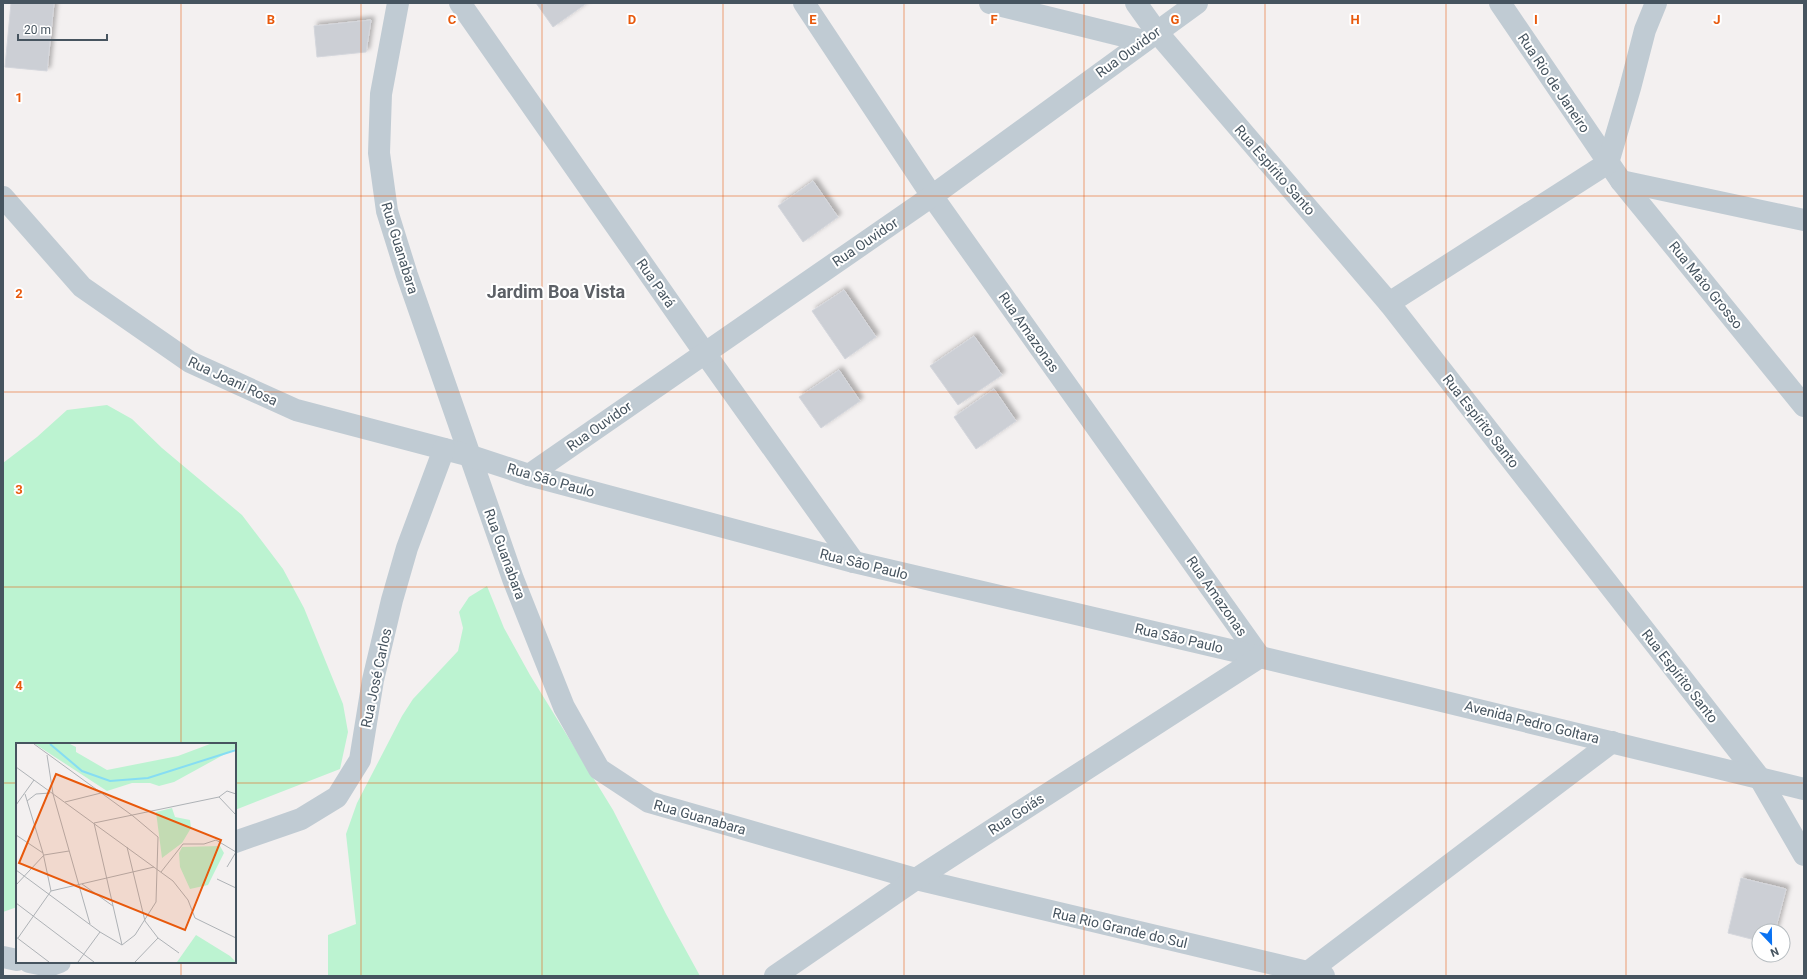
<svg xmlns="http://www.w3.org/2000/svg" width="1807" height="979" font-family="Roboto,sans-serif">
  <defs>
    <filter id="shadow"><feDropShadow dx="3.5" dy="-3.5" stdDeviation="2" flood-color="#0004"/></filter>
  </defs>
  <rect width="100%" height="100%" fill="#f3f0f0"/>
  <g fill="#bcf3d1">
    <polygon points="107,405 132,419 162,448 242,515 283,569 304,608 343,704 348,732 340,769 235,810 235,744 17,744 17,907 3,912 3,463 37,437 67,410"/>
    <polygon points="487,586 504,628 530,675 613,810 666,914 700,976 328,976 328,935 356,924 346,834 357,803 402,716 413,699 458,651 463,628 459,612 469,597"/>
  </g>
  <g fill="#cccfd5" stroke="#d4d6dc" filter="url(#shadow)">
    <polygon points="11,3 54,3 47,71 5,67"/>
    <polygon points="536,3 587,3 553,27"/>
    <polygon points="371,20 366,52 317,57 314,26"/>
    <polygon points="813,181 838,217 803,242 778,206"/>
    <polygon points="844,290 876,337 845,359 812,311"/>
    <polygon points="974,336 1002,375 958,405 930,366"/>
    <polygon points="839,370 860,401 821,428 799,397"/>
    <polygon points="994,389 1016,421 976,449 954,417"/>
    <polygon points="1741,878 1786,889 1775,931 1759,931 1759,941 1728,933"/>
  </g>
  <g fill="none" stroke-linecap="round" stroke-linejoin="round">
    <g stroke="#c0cbd3" stroke-width="22">
      <polyline points="398,3 381,94 379,153 387,211 407,275 513,579 564,707 599,769 649,802 916,879 1324,976"/>
      <polyline points="460,3 704,352 854,562"/>
      <polyline points="804,3 932,196 1260,657"/>
      <polyline points="990,3 1144,41"/>
      <polyline points="1136,3 1156,31 1389,303 1759,777 1804,855"/>
      <polyline points="1500,3 1621,181 1804,406"/>
      <polyline points="1621,181 1804,220"/>
      <polyline points="3,197 82,287 190,362 296,410 471,456 529,475 854,562 1260,657 1804,789"/>
      <polyline points="1389,303 1608,163 1630,88 1645,30 1656,3"/>
      <polyline points="529,475 932,196 1197,3"/>
      <polyline points="235,842 301,819 337,797 360,760 373,680 392,600 407,548 444,449"/>
      <polyline points="3,957 17,960"/>
      <polyline points="29,962 49,966 60,962"/>
      <polyline points="1308,972 1612,742"/>
      <polyline points="775,976 916,879 1260,657"/>
    </g>
  </g>
  <path fill="none" stroke="#e8590c" stroke-width="1" stroke-opacity="0.55" d="M181 3V744M361 3V976M542 3V976M723 3V976M904 3V976M1084 3V976M1265 3V976M1446 3V976M1626 3V976M3 196H1804M3 392H1804M3 587H1804M3 783H17M235 783H1804M181 962V976"/>
  <g text-anchor="middle" stroke-width="4" stroke-linejoin="round" paint-order="stroke">
    <g font-size="14" fill="#46545f" stroke="#fff">
      <text transform="translate(1128 52) rotate(-36)" y="5">Rua Ouvidor</text>
      <text transform="translate(1554 83) rotate(56)" y="5">Rua Rio de Janeiro</text>
      <text transform="translate(1275 170) rotate(49)" y="5">Rua Espírito Santo</text>
      <text transform="translate(865 242) rotate(-34)" y="5">Rua Ouvidor</text>
      <text transform="translate(400 248) rotate(73)" y="5">Rua Guanabara</text>
      <text transform="translate(656 283) rotate(55)" y="5">Rua Pará</text>
      <text transform="translate(1706 285) rotate(51)" y="5">Rua Mato Grosso</text>
      <text transform="translate(1029 332) rotate(55)" y="5">Rua Amazonas</text>
      <text transform="translate(233 381) rotate(25)" y="5">Rua Joani Rosa</text>
      <text transform="translate(1481 421) rotate(52)" y="5">Rua Espírito Santo</text>
      <text transform="translate(599 426) rotate(-35)" y="5">Rua Ouvidor</text>
      <text transform="translate(551 480) rotate(16)" y="5">Rua São Paulo</text>
      <text transform="translate(505 554) rotate(70)" y="5">Rua Guanabara</text>
      <text transform="translate(864 564) rotate(14)" y="5">Rua São Paulo</text>
      <text transform="translate(1217 596) rotate(55)" y="5">Rua Amazonas</text>
      <text transform="translate(1179 638) rotate(13)" y="5">Rua São Paulo</text>
      <text transform="translate(1680 676) rotate(52)" y="5">Rua Espírito Santo</text>
      <text transform="translate(376 678) rotate(-78)" y="5">Rua José Carlos</text>
      <text transform="translate(1532 722) rotate(14)" y="5">Avenida Pedro Goltara</text>
      <text transform="translate(1016 814) rotate(-33)" y="5">Rua Goiás</text>
      <text transform="translate(700 817) rotate(16)" y="5">Rua Guanabara</text>
      <text transform="translate(1120 928) rotate(13)" y="5">Rua Rio Grande do Sul</text>
    </g>
    <g font-size="18" font-weight="bold" fill="#5c6066" stroke="#fff">
      <text x="556" y="298">Jardim Boa Vista</text>
    </g>
  </g>
  <g transform="translate(16 743)">
    <rect width="220" height="220" fill="#f3f0f0"/>
    <path d="M19 1H54L60 4V9L91 27 162 13 194 1H220V5L158 39 143 43 134 40H116L91 48ZM156 65 159 74 174 77 175 85 166 100 146 115 140 69ZM204 103 208 110 192 142 174 146 164 124 163 110 166 104ZM180 192 214 213 220 219H161Z" fill="#bcf3d1"/>
    <path fill="none" stroke="#86ddf3" stroke-width="2" d="M34 1 66 28 94 38 132 35 220 7"/>
    <path fill="none" stroke="#aeb2b6" stroke-width="1" d="M18 1 117 73 142 94 140 159 119 192 106 202M31 12 37 51 74 181M0 24 157 138 172 157 179 175 220 195M203 54 211 48 220 51M11 58 20 51 34 50M49 59 85 50M0 62 18 37M78 80 203 54 220 72M78 80 106 202M0 92 27 110M111 104 129 178 142 195 163 210M211 124 220 109M0 127 84 189 106 202M145 129 167 101H188L200 97 220 109M201 136 220 145M66 141 97 163M0 142 28 112 53 108M35 148 138 124M0 160 78 219M0 194 33 219M2 195 35 148 27 110 9 51M62 219 84 189M119 219 142 195"/>
    <path fill="#e8590c" fill-opacity="0.15" stroke="#e8590c" stroke-width="2" d="M40 31 205 97 169 187 3 120Z"/>
    <rect width="220" height="220" fill="none" stroke="#46545f" stroke-width="2"/>
  </g>
  <g font-size="13" text-anchor="middle" font-weight="bold" fill="#e8590c" stroke="#fff" stroke-width="4" stroke-linejoin="round" paint-order="stroke">
    <text x="271" y="24">B</text>
    <text x="452" y="24">C</text>
    <text x="632" y="24">D</text>
    <text x="813" y="24">E</text>
    <text x="994" y="24">F</text>
    <text x="1175" y="24">G</text>
    <text x="1355" y="24">H</text>
    <text x="1536" y="24">I</text>
    <text x="1717" y="24">J</text>
    <text x="19" y="102">1</text>
    <text x="19" y="298">2</text>
    <text x="19" y="494">3</text>
    <text x="19" y="690">4</text>
  </g>
  <rect width="1807" height="979" fill="none" stroke="#46545f" stroke-width="8"/>
  <g transform="translate(1771 943) rotate(158)"><circle r="19" fill="#ffffff" stroke="#b5bbbf"/>
  <path d="M0-3L7 15L0 10L-7 15Z" fill="#0a72f2"/>
  <text y="-6" font-size="11" font-weight="bold" text-anchor="middle" fill="#46545f">N</text>
  </g>
  <path d="M18 34v6h89v-6" fill="none" stroke="#46545f" stroke-width="2"/>
  <text x="24" y="34" font-size="12" fill="#46545f" stroke="#ffffff" stroke-width="3" paint-order="stroke">20 m</text>
</svg>
